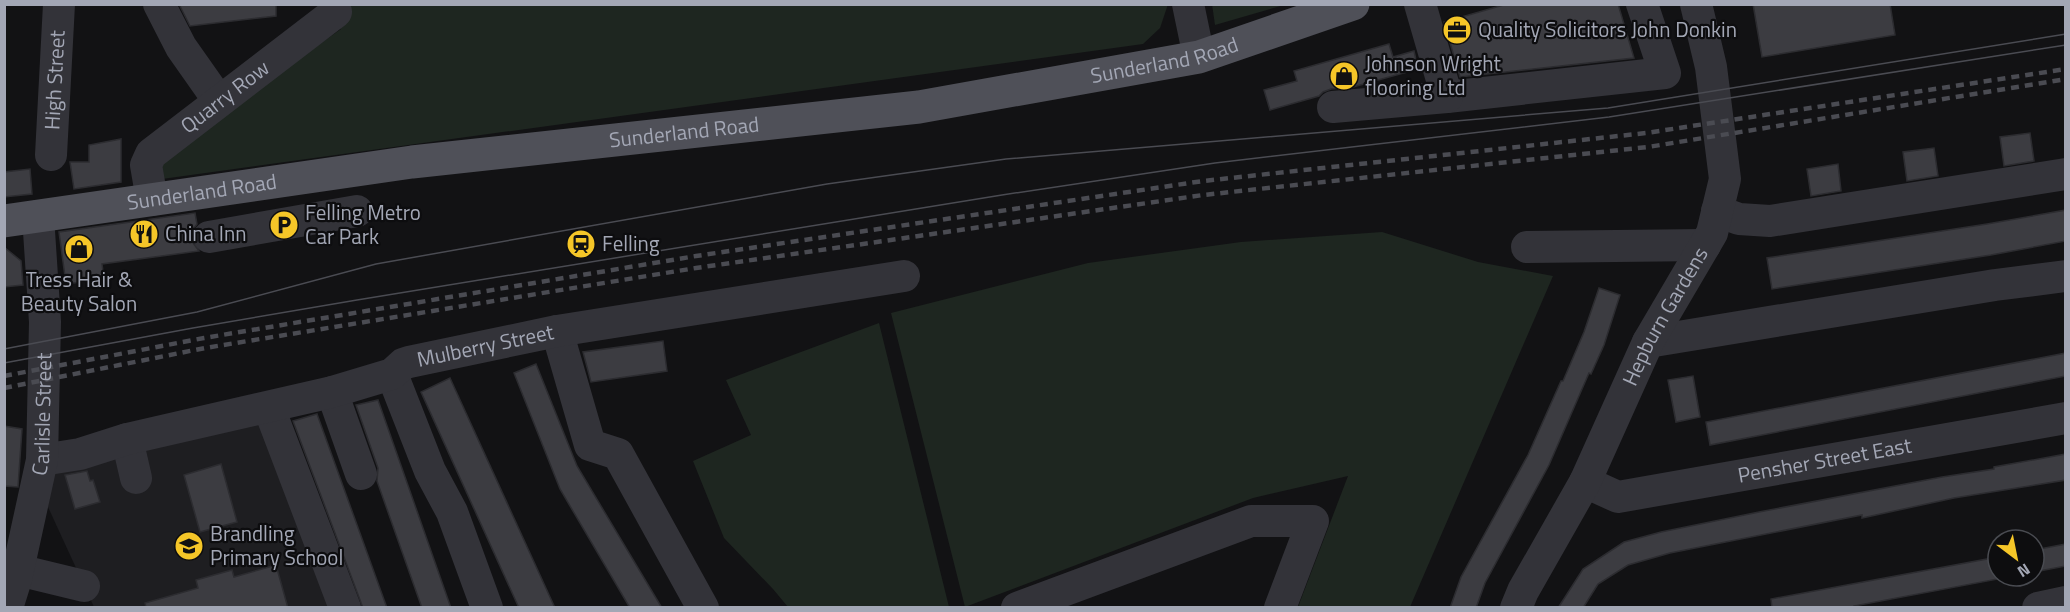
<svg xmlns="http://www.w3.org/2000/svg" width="2070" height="612" font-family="'Titillium Web',sans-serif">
  <rect width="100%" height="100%" fill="#121214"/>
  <polygon fill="#1e1e21" points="265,421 335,607 94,607 48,507 51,468"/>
  <g fill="#1e2620">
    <polygon points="1168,4 1160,28 1143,44 162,179 160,157 341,29 322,5"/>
    <polygon points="1212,4 1284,4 1284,5 1215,25"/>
    <polygon points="1382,232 1478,262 1553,276 1410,607 1298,607 1348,476 1253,498 965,607 891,313 1088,263 1241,242"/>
    <polygon points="879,323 949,607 788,607 773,589 724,538 693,461 751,435 726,380"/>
  </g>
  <g fill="#3c3c41" stroke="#2c2c30" stroke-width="1.5">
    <polygon points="179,4 276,4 276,16 190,26"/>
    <polygon points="1507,4 1618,4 1634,58 1460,77 1444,22"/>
    <polygon points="1753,4 1890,4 1895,35 1762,57"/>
    <polygon points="1389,44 1393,57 1414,51 1418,69 1353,87 1331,89 1323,92 1319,96 1270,110 1264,90 1297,81 1294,71"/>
    <polygon points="2030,133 2034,161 2004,166 2000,137"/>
    <polygon points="121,139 121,182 74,189 70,162 89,162 89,145"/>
    <polygon points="1934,148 1938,176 1907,181 1903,152"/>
    <polygon points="1838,164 1841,191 1811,196 1807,169"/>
    <polygon points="30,169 32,194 4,197 4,172"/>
    <polygon points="2066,210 2066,241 1991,255 1772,289 1767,258 1987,224"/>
    <polygon points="195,213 197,224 192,231 191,240 199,251 102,264 104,279 66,284 59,232"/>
    <polygon points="4,247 21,261 23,285 4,287"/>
    <polygon points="1599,288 1620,295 1604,345 1591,374 1589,373 1549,465 1485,583 1476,608 1450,608 1461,577 1528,455 1561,381 1563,381 1584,332"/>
    <polygon points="663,341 667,371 591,382 583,352"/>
    <polygon points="2066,353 2066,376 1710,445 1706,422"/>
    <polygon points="536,364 577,466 662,608 630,608 560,489 514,373"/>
    <polygon points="1693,376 1700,417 1676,422 1668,380"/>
    <polygon points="450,378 555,608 519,608 421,392"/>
    <polygon points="378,400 451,608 422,608 377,481 378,468 356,405"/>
    <polygon points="317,414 387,608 363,608 293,421"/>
    <polygon points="4,426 22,429 18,487 4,486"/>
    <polygon points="2066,454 2066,480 1954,498 1862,518 1862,515 1670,553 1628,565 1598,584 1583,608 1558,608 1583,569 1624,542 1661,532 1759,512 1942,477 1994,469 1994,467"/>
    <polygon points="221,464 237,522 200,532 184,475"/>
    <polygon points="87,471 90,481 93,480 100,502 75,509 65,475"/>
    <polygon points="2066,544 2066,566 2034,572 2034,550"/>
    <polygon points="1998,557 1998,579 1854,606 1855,608 1772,608 1771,599"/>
    <polygon points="276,565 288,608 146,608 145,603 198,588 196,580 232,570 234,577"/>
  </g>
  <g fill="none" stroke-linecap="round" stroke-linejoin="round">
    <g stroke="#333339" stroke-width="32">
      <polyline points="159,4 181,47 219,101"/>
      <polyline points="1188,4 1199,57"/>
      <polyline points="1420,4 1447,97 1665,73 1642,4"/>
      <polyline points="1333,107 1447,97"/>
      <path id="s1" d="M51 155 59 4"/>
      <path id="s2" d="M152 200 146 165 151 154 336 12"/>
      <polyline points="1717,211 1739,219 1770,221 2066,174"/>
      <polyline points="209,237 357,211"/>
      <polyline points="1527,247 1705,245"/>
      <polyline points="557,331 590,445 618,454 703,608"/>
      <polyline points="1648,342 1995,285 2066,276"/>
      <polyline points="392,374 430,471 452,512 487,608"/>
      <polyline points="332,392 361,474"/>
      <polyline points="269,408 345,608"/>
      <polyline points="127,439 136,478"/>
      <path id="s3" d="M42 460 80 454 127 439 332 392 392 374 403 364 409 362 557 331 904 276"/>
      <path id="s4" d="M1585 482 1618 497 2066 418"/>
      <polyline points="18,570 84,586"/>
      <path id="s5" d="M7 608 16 579 42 460 45 322 38 216"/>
      <polyline points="1017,608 1251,521 1313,521 1280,608"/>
      <path id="s6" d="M1516 608 1523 591 1585 482 1648 342 1712 233 1725 179 1711 67 1696 4"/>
      <polyline points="2038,608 2066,602"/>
    </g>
    <path stroke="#4f5058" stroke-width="33" id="s7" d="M4 221 412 162 919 107 1199 57 1353 4"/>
    <g stroke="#4a4b52" stroke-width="1.5">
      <polyline points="4,349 197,312 376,264 827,184 1006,159 1608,108 2066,34"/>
      <polyline points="4,363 193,328 357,300 1002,195 1215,163 1609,117 2066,45"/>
    </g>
    <g stroke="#4a4b52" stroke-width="4.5" stroke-dasharray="8 6" stroke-linecap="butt">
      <polyline points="4,376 204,338 696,256 1203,181 1646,133 2066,69"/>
      <polyline points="4,388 205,348 696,268 1203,195 1648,147 2066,79"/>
    </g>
  </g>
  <defs>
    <g id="office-disc" transform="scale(1.5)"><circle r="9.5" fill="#f5c628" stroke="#0d0d0f"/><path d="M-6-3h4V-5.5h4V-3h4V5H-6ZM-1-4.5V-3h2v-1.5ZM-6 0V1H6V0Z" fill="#111"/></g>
    <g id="shop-disc" transform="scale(1.5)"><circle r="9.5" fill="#f5c628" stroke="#0d0d0f"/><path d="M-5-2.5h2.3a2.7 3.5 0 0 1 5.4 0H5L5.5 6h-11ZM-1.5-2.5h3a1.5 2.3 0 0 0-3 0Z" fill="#111"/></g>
    <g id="parking-disc" transform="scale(1.5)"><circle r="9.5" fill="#f5c628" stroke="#0d0d0f"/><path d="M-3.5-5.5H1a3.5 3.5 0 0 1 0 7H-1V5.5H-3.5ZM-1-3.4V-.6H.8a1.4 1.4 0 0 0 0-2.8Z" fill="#111"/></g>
    <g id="restaurant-disc" transform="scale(1.5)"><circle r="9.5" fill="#f5c628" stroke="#0d0d0f"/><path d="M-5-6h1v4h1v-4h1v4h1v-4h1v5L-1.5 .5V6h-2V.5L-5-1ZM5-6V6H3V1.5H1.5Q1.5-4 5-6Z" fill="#111"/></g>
    <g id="station-disc" transform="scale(1.5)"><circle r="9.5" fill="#f5c628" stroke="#0d0d0f"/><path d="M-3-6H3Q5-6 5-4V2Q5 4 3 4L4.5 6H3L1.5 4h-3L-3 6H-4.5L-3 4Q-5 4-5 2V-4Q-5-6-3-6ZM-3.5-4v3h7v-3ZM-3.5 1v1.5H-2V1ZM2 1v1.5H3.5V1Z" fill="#111"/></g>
    <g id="school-disc" transform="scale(1.5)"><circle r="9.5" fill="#f5c628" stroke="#0d0d0f"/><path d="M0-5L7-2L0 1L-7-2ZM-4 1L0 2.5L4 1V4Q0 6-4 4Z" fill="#111"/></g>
  </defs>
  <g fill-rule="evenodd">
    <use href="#office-disc" x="1457" y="30"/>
    <use href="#shop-disc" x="1344" y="76"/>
    <use href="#parking-disc" x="284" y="225"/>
    <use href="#restaurant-disc" x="144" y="234"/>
    <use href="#station-disc" x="581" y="244"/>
    <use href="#shop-disc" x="79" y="249"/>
    <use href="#school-disc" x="189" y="546"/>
  </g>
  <g text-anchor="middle" stroke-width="4.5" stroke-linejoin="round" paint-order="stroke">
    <g font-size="21" fill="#a3a7b5" stroke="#0d0d0f" text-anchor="start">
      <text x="1478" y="37">Quality Solicitors John Donkin</text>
      <text x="1365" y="71">Johnson Wright<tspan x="1365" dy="24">flooring Ltd</tspan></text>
      <text x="305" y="220">Felling Metro<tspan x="305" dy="24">Car Park</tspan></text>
      <text x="165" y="241">China Inn</text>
      <text x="602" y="251">Felling</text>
      <text x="79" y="287" text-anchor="middle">Tress Hair &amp;<tspan x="79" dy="24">Beauty Salon</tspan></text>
      <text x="210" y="541">Brandling<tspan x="210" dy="24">Primary School</tspan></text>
    </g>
    <g font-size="21" fill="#a3a7b5" stroke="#0d0d0f">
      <text dy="7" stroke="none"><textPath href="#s7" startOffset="1172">Sunderland Road</textPath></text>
      <text dy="7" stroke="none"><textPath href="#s1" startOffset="75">High Street</textPath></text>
      <text dy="7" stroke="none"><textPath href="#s2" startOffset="141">Quarry Row</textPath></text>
      <text dy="7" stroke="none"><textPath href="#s7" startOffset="686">Sunderland Road</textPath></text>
      <text dy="7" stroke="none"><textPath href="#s7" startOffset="200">Sunderland Road</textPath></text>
      <text dy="7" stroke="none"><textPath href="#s6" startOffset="328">Hepburn Gardens</textPath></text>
      <text dy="7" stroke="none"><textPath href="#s3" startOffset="460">Mulberry Street</textPath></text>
      <text dy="7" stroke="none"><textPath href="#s5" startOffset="198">Carlisle Street</textPath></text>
      <text dy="7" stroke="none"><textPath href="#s4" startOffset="246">Pensher Street East</textPath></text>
    </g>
  </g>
  <rect width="2070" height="612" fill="none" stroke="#a3a7b5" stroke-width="12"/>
  <g transform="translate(2016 558) rotate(148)"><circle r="28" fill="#0d0d0f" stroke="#494b51" stroke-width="1.5"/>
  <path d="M0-4.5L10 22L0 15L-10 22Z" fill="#f5c628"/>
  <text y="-9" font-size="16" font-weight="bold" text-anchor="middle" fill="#a3a7b5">N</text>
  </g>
</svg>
